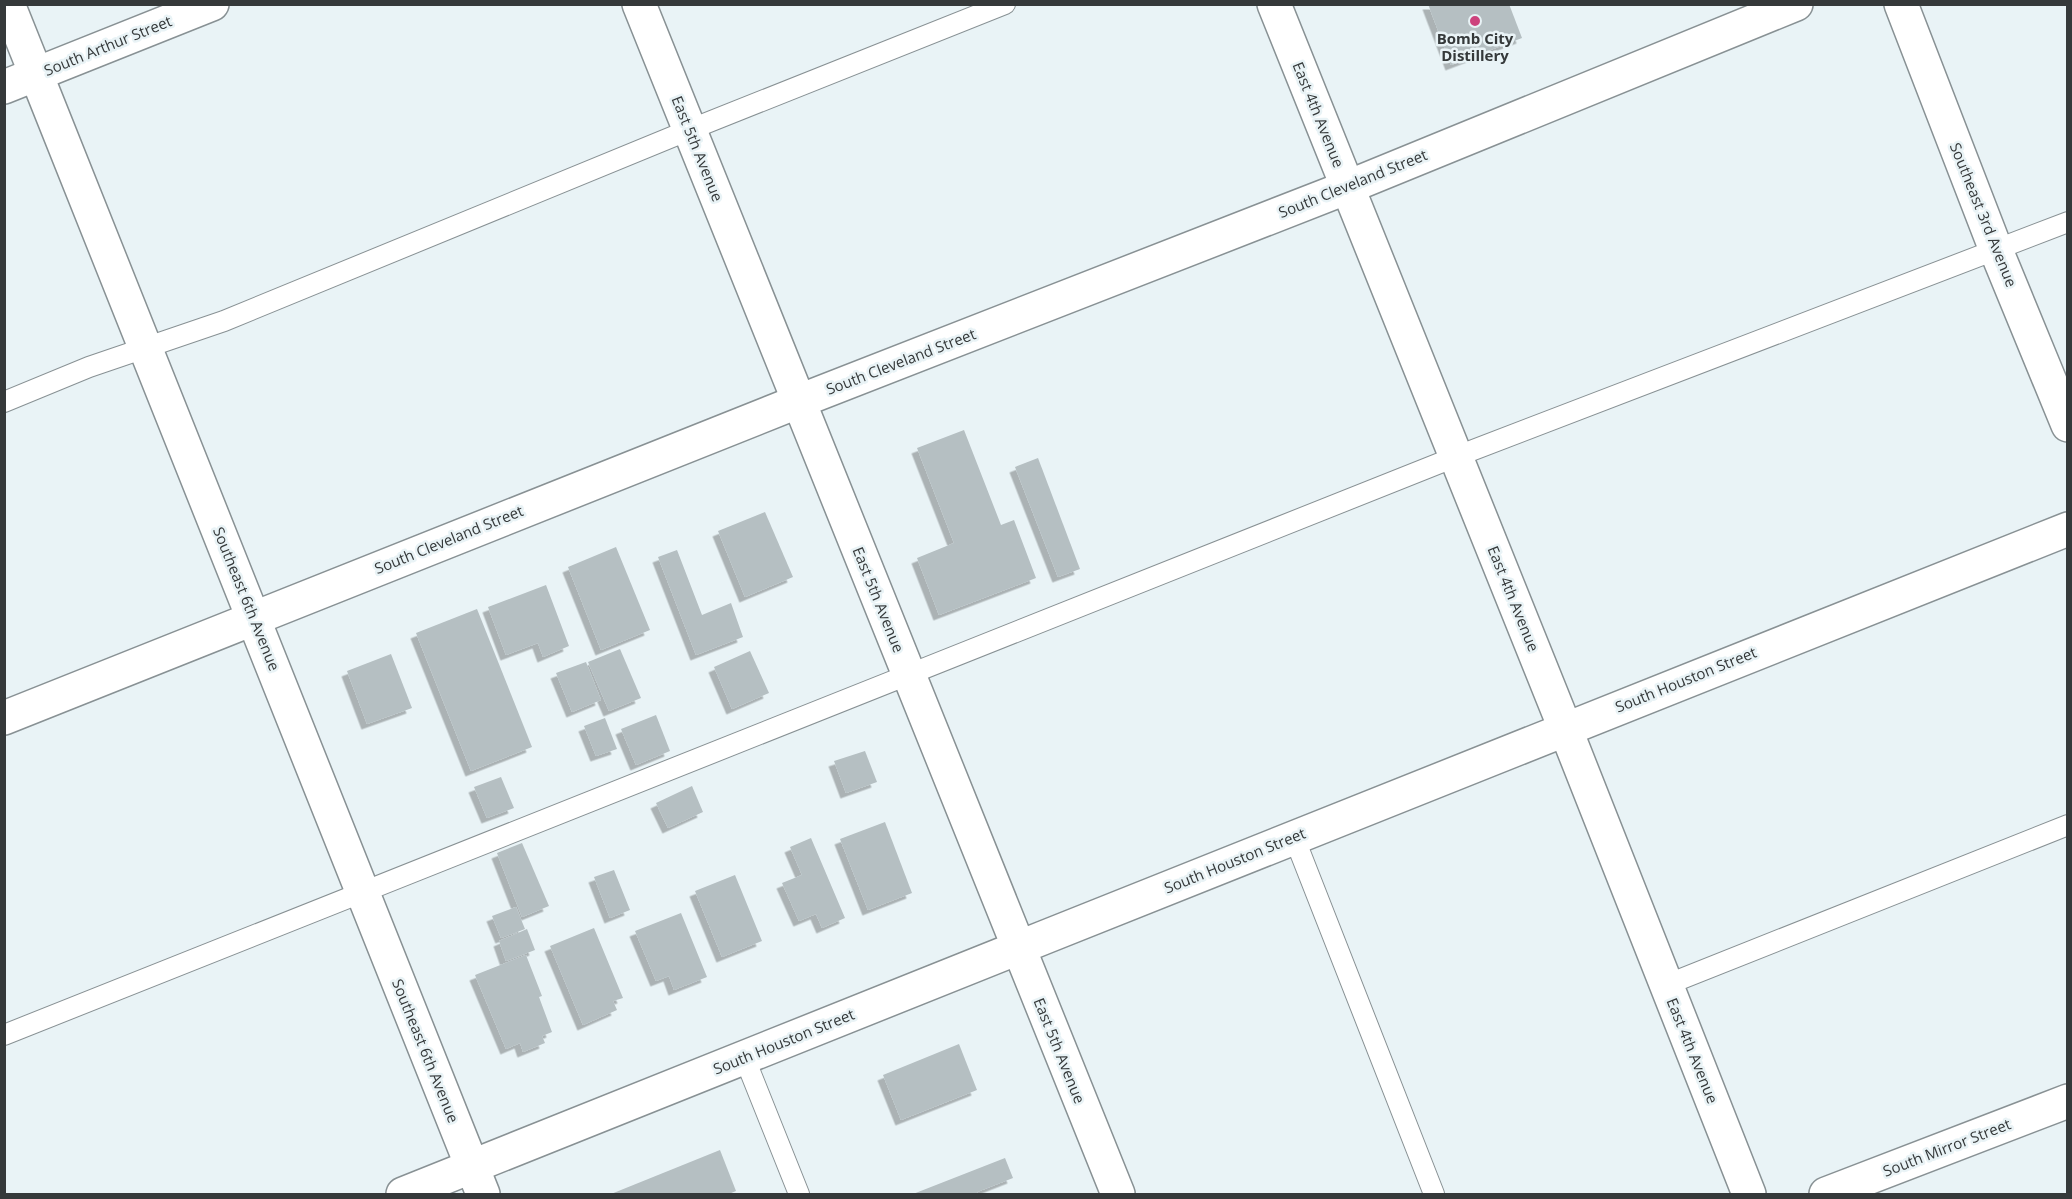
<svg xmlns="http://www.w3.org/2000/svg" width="2072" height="1199" font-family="'Open Sans',sans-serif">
  <defs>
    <filter id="shadow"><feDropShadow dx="-5.5" dy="5.5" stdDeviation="0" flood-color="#0004"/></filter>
  </defs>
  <rect width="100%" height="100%" fill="#e9f3f6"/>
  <g fill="#b5bfc2" filter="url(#shadow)">
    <polygon points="1428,4 1509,4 1522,38 1451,65"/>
    <polygon points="964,430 1001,525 1014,520 1036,578 939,615 917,558 954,543 917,448"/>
    <polygon points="1038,458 1080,569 1058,577 1015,467"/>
    <polygon points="765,512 793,577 745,597 718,531"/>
    <polygon points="616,547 650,630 601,650 568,567"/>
    <polygon points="677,550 702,615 731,603 743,637 696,655 658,557"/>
    <polygon points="546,585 569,646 543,657 538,643 506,655 488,607"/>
    <polygon points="477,609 532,747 471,771 416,633"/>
    <polygon points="620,649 641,698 609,711 588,662"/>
    <polygon points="750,651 769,693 732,709 714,667"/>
    <polygon points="391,654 412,708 367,724 347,671"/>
    <polygon points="586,662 601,700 572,712 556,673"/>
    <polygon points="656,715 670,751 636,765 621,729"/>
    <polygon points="605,718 617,749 596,756 584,726"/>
    <polygon points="865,751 877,782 846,793 834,761"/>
    <polygon points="501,777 514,808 487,818 474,787"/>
    <polygon points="692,786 703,812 668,828 656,803"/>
    <polygon points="885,822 912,893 868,910 840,839"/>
    <polygon points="811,838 845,918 822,928 816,914 799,921 782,883 802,875 790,847"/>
    <polygon points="522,843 549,906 522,917 497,853"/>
    <polygon points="614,870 630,910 610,918 594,877"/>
    <polygon points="735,875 762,941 722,957 695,891"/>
    <polygon points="516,907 525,929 501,938 492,916"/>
    <polygon points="681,913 707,977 674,990 669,976 656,981 635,931"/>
    <polygon points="594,928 623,998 613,1001 617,1010 583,1025 550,946"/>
    <polygon points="527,929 535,950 506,961 499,941"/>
    <polygon points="526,955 542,996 539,997 552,1032 542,1036 545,1043 523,1052 520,1043 506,1049 475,975"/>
    <polygon points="959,1044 977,1090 901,1120 883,1075"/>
    <polygon points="720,1150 736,1191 729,1194 611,1194"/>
    <polygon points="1005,1158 1013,1178 977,1192 978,1194 913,1194"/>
  </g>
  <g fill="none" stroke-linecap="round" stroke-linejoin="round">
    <g stroke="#889194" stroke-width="22">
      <g id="service">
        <polyline points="4,402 89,367 224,321 689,130 1005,4"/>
        <polyline points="1294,837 1434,1194"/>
        <polyline points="1666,985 2068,825"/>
        <polyline points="4,1035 1455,457 2068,222"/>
        <polyline points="745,1059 799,1194"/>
      </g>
    </g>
    <g stroke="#889194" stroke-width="36">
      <g id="minor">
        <polyline points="8,4 36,74"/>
        <polyline points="639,4 1118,1194"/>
        <polyline points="1274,4 1565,728 1749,1194"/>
        <polyline points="4,718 797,402 1348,187 1796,4"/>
        <path d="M403 1194C958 972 1512 750 2068 529"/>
        <polyline points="1826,1194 2068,1101"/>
      </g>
    </g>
    <g stroke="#889194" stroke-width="36">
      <polyline id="tertiary" points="36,74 483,1194"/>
    </g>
    <g stroke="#889194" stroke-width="36">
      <g id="secondary">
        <polyline points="1901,4 1996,250 2068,425"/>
        <polyline points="4,87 212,4"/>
      </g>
    </g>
    <use href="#service" stroke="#fff" stroke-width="20"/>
    <use href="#minor" stroke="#fff" stroke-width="33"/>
    <use href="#tertiary" stroke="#fff" stroke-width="33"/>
    <use href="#secondary" stroke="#fff" stroke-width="33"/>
  </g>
  <circle fill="#cd437d" stroke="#e9f3f6" stroke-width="2" cx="1475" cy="21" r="6"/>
  <g text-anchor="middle" stroke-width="5" stroke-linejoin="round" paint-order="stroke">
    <g font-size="15" font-weight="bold" fill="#35393a" stroke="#e9f3f6">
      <text x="1475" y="44">Bomb City<tspan x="1475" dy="17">Distillery</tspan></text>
    </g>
    <g font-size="15" fill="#35393a" stroke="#e9f3f6">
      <text transform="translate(108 46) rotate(-22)" y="5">South Arthur Street</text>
      <text transform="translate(1318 115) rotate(68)" y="5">East 4th Avenue</text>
      <text transform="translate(697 149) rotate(68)" y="5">East 5th Avenue</text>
      <text transform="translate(1353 184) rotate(-22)" y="5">South Cleveland Street</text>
      <text transform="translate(1983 215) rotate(68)" y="5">Southeast 3rd Avenue</text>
      <text transform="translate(901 362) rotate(-21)" y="5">South Cleveland Street</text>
      <text transform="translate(449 540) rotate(-22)" y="5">South Cleveland Street</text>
      <text transform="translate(246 599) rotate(68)" y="5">Southeast 6th Avenue</text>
      <text transform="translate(1513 599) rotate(68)" y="5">East 4th Avenue</text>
      <text transform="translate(878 600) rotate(68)" y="5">East 5th Avenue</text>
      <text transform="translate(1686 680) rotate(-22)" y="5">South Houston Street</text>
      <text transform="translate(1235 861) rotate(-22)" y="5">South Houston Street</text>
      <text transform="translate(784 1042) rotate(-22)" y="5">South Houston Street</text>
      <text transform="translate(425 1051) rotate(68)" y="5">Southeast 6th Avenue</text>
      <text transform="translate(1059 1051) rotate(68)" y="5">East 5th Avenue</text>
      <text transform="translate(1692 1051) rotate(68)" y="5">East 4th Avenue</text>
      <text transform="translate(1947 1148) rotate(-21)" y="5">South Mirror Street</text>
    </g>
  </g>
  <rect width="2072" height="1199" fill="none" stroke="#35393a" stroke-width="12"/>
</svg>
